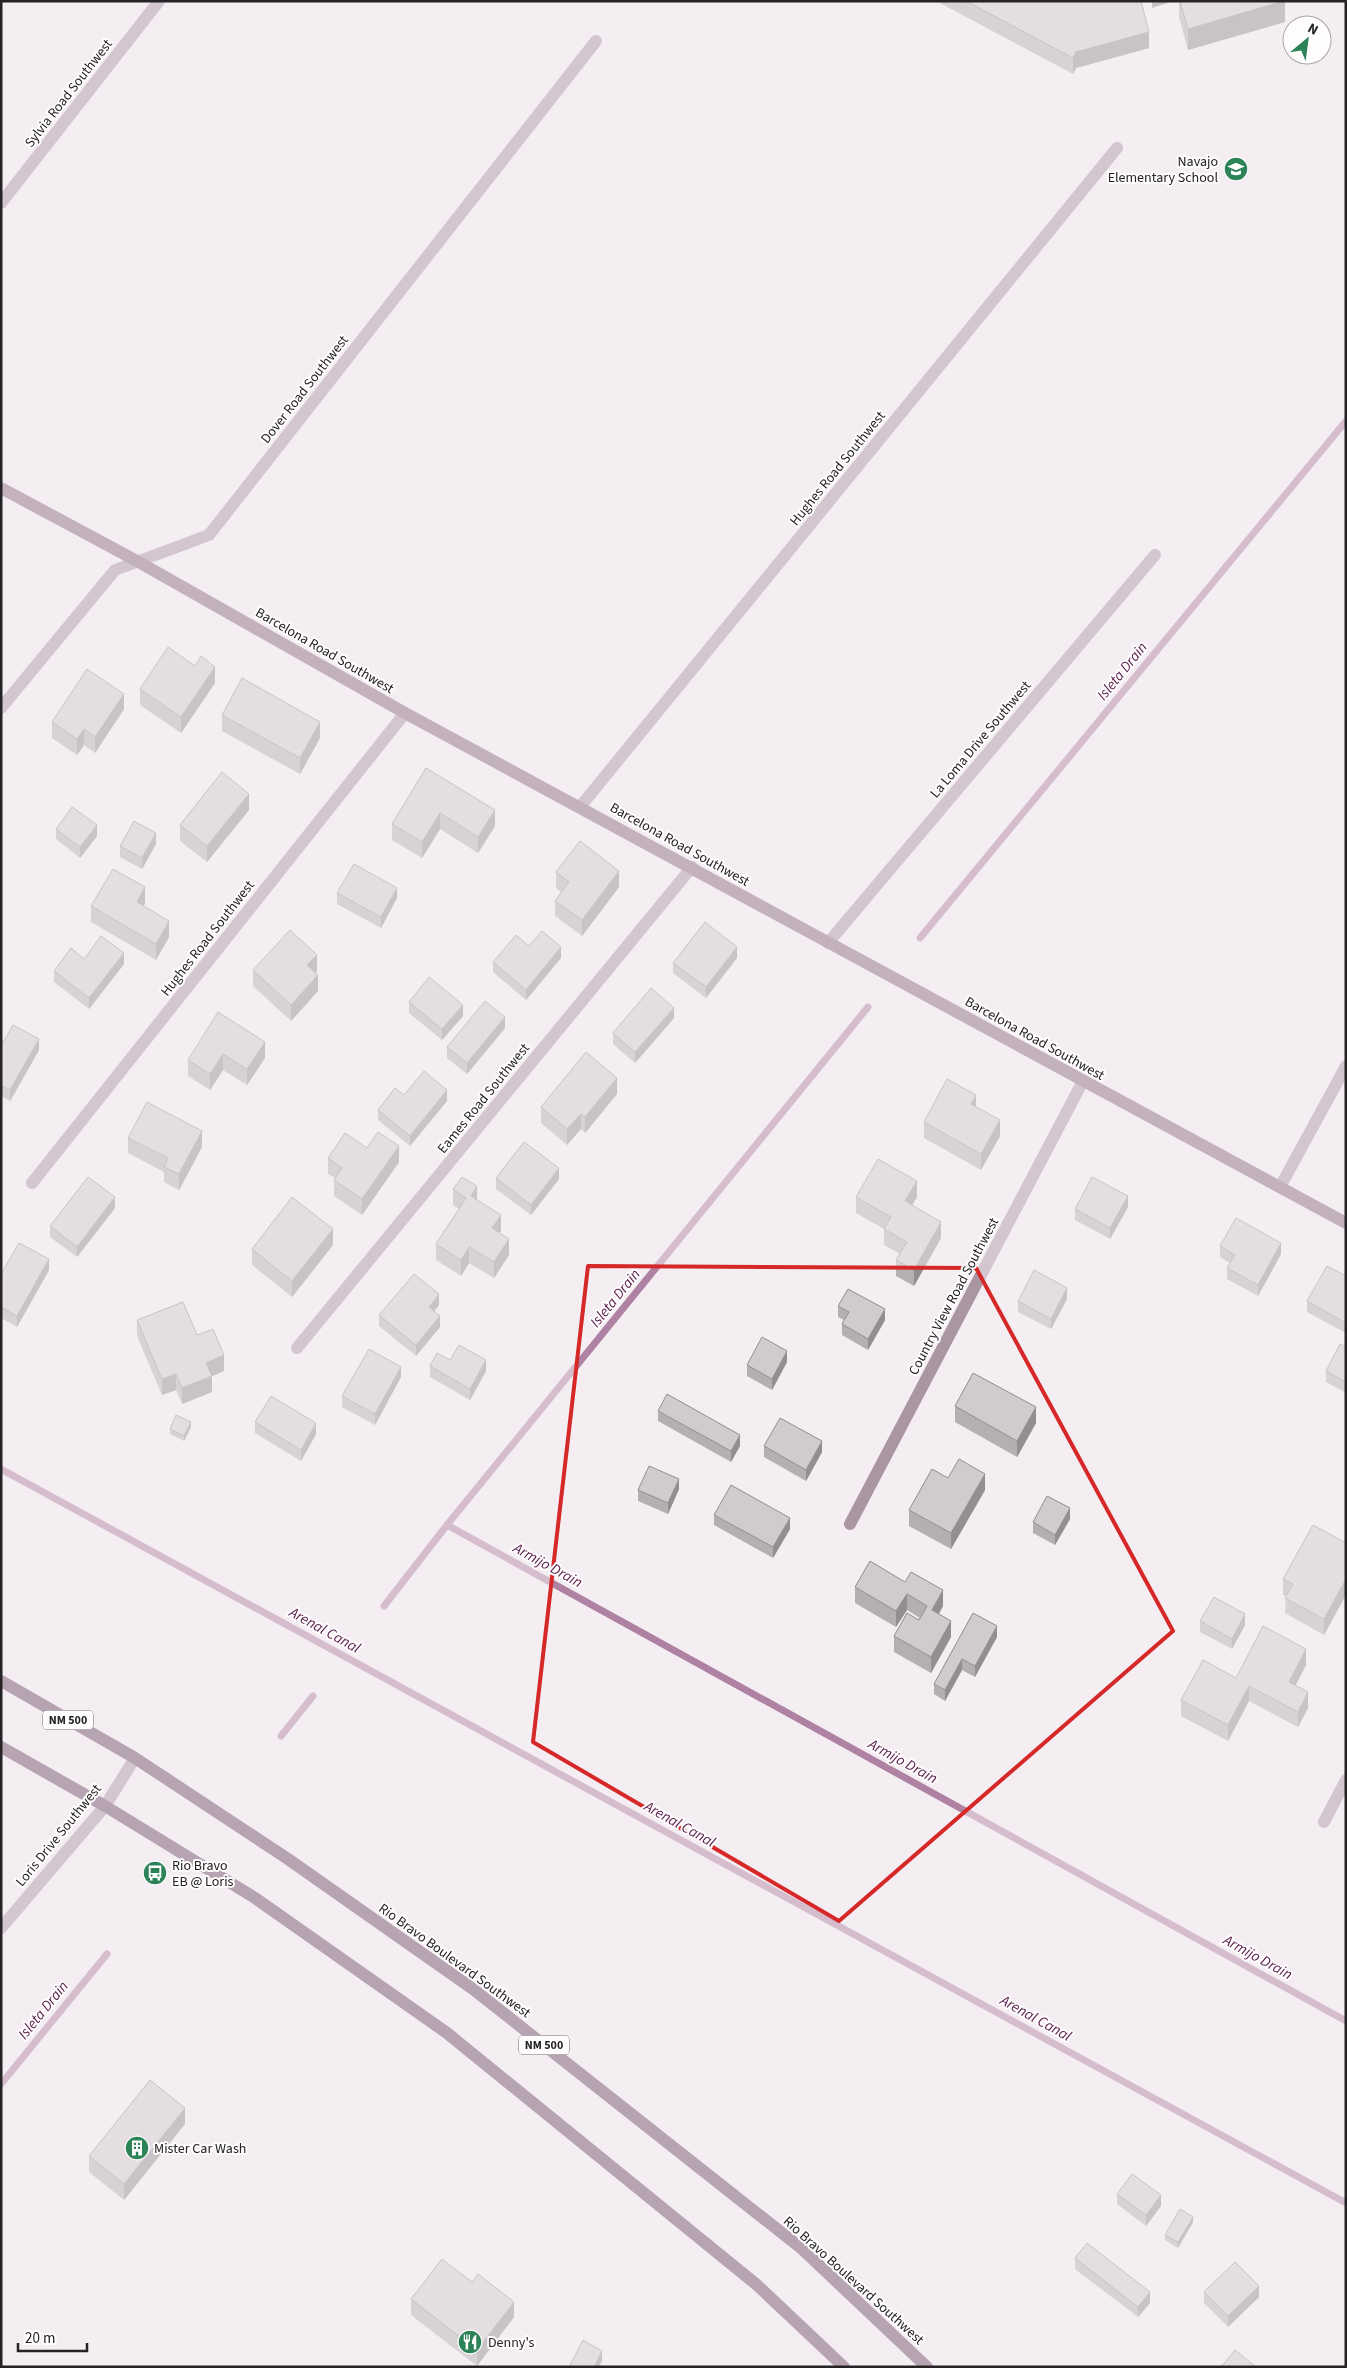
<svg xmlns="http://www.w3.org/2000/svg" width="1347" height="2368" font-family="'Source Sans 3',sans-serif">
  <rect width="100%" height="100%" fill="#f4eef2"/>
  <g fill="none" stroke-linecap="round" stroke-linejoin="round">
    <g stroke="#af81a2" stroke-width="7">
      <polyline points="920,938 1346,421"/>
      <polyline points="1,1469 1346,2203"/>
      <polyline points="447,1525 1346,2021"/>
      <polyline points="384,1606 447,1525 868,1007"/>
      <polyline points="281,1736 313,1696"/>
      <polyline points="1,2084 107,1954"/>
    </g>
    <g stroke="#aa95a3" stroke-width="12">
      <polyline points="1,203 159,1"/>
      <polyline points="1,708 115,570 209,535 596,41"/>
      <polyline points="580,807 1117,148"/>
      <polyline points="828,943 1155,555"/>
      <polyline points="32,1183 405,713"/>
      <polyline points="1280,1187 1346,1066"/>
      <polyline points="297,1348 692,867"/>
      <polyline points="850,1524 1083,1081"/>
      <polyline points="1324,1822 1346,1780"/>
      <polyline points="1,1928 105,1806 135,1758"/>
    </g>
    <polyline stroke="#88697e" stroke-width="12" points="1,488 137,561 405,713 1346,1223"/>
    <g stroke="#6e4a64" stroke-width="12">
      <polyline points="1,1681 135,1758 288,1859 473,1989 801,2248 927,2367"/>
      <polyline points="1,1747 105,1806 255,1898 447,2033 757,2285 844,2367"/>
    </g>
  </g>
  <g fill="#b4afb2">
    <polygon points="936,1 1141,1 1149,48 1076,68 1073,74"/>
    <polygon points="1179,1 1285,1 1285,22 1188,50 1179,17"/>
    <polygon points="195,666 215,683 181,733 140,705 140,689"/>
    <polygon points="124,709 95,753 84,745 77,755 52,738 52,722"/>
    <polygon points="222,715 320,738 300,774 222,731"/>
    <polygon points="426,768 495,826 478,853 440,829 422,858 392,840 392,824"/>
    <polygon points="249,810 207,862 180,841 180,825"/>
    <polygon points="56,829 97,836 80,858 56,839"/>
    <polygon points="156,844 142,869 120,857 120,846"/>
    <polygon points="556,872 619,887 582,936 555,916 555,901 561,892 556,888"/>
    <polygon points="337,893 397,898 381,928 337,904"/>
    <polygon points="145,903 144,906 169,937 156,960 91,922 91,906"/>
    <polygon points="529,946 561,958 526,1000 493,972 493,962"/>
    <polygon points="737,958 706,998 673,973 673,963"/>
    <polygon points="84,959 124,964 89,1009 54,982 54,971"/>
    <polygon points="253,970 317,971 315,973 318,991 291,1021 253,986"/>
    <polygon points="409,1002 463,1016 442,1040 409,1013"/>
    <polygon points="674,1018 635,1063 613,1044 613,1033"/>
    <polygon points="505,1028 467,1074 447,1058 447,1047"/>
    <polygon points="265,1042 265,1058 247,1085 223,1070 210,1090 188,1076 188,1060"/>
    <polygon points="1,1046 39,1050 10,1101 1,1096"/>
    <polygon points="617,1094 585,1133 581,1129 567,1145 541,1123 541,1107"/>
    <polygon points="404,1095 447,1101 410,1146 378,1120 378,1110"/>
    <polygon points="976,1107 1000,1136 981,1170 924,1138 924,1122"/>
    <polygon points="128,1138 202,1147 179,1190 164,1182 164,1172 128,1153"/>
    <polygon points="367,1148 399,1162 362,1215 334,1196 334,1180 335,1178 328,1174 328,1158"/>
    <polygon points="496,1178 559,1179 531,1215 496,1189"/>
    <polygon points="453,1189 477,1200 501,1231 499,1233 509,1255 494,1278 469,1263 461,1276 436,1260 436,1244 459,1209 453,1205"/>
    <polygon points="856,1197 917,1197 912,1205 941,1238 914,1286 896,1276 896,1260 900,1254 884,1245 884,1229 856,1213"/>
    <polygon points="1128,1207 1110,1239 1075,1220 1075,1209"/>
    <polygon points="115,1208 77,1257 50,1237 50,1226"/>
    <polygon points="333,1245 292,1297 252,1265 252,1249"/>
    <polygon points="1220,1246 1281,1254 1258,1296 1227,1279 1227,1268 1230,1263 1220,1257"/>
    <polygon points="49,1270 17,1327 1,1318 1,1274"/>
    <polygon points="1346,1276 1346,1333 1307,1312 1307,1301"/>
    <polygon points="1067,1299 1051,1329 1018,1312 1018,1301"/>
    <polygon points="439,1305 434,1311 440,1327 416,1356 379,1326 379,1315"/>
    <polygon points="838,1306 885,1320 868,1350 842,1335 842,1324 844,1320 838,1317"/>
    <polygon points="137,1320 224,1371 212,1376 212,1392 182,1404 176,1390 162,1395 137,1336"/>
    <polygon points="1346,1347 1346,1393 1326,1382 1326,1371"/>
    <polygon points="450,1360 486,1371 470,1400 430,1377 430,1366"/>
    <polygon points="787,1362 772,1390 747,1376 747,1365"/>
    <polygon points="401,1377 375,1425 342,1407 342,1396"/>
    <polygon points="955,1406 1036,1423 1017,1457 955,1422"/>
    <polygon points="658,1411 740,1446 731,1462 658,1421"/>
    <polygon points="255,1422 316,1434 301,1461 255,1433"/>
    <polygon points="191,1427 184,1441 170,1434 170,1429"/>
    <polygon points="764,1446 822,1452 806,1481 764,1457"/>
    <polygon points="948,1478 985,1490 951,1549 909,1526 909,1510"/>
    <polygon points="679,1489 668,1514 638,1501 638,1490"/>
    <polygon points="714,1515 790,1529 773,1558 714,1525"/>
    <polygon points="1070,1519 1055,1545 1033,1533 1033,1522"/>
    <polygon points="1346,1543 1324,1635 1285,1613 1286,1596 1283,1595 1283,1579"/>
    <polygon points="870,1561 943,1606 939,1614 951,1637 931,1673 894,1652 894,1636 919,1620 920,1618 907,1610 896,1627 855,1603 855,1587"/>
    <polygon points="973,1613 997,1637 975,1677 962,1670 945,1701 934,1694 934,1684"/>
    <polygon points="1200,1621 1245,1625 1232,1649 1200,1632"/>
    <polygon points="1306,1665 1295,1686 1308,1708 1298,1727 1249,1701 1228,1741 1181,1716 1181,1700 1236,1678"/>
    <polygon points="185,2124 124,2200 89,2172 89,2156"/>
    <polygon points="1117,2194 1161,2206 1146,2226 1117,2204"/>
    <polygon points="1193,2222 1178,2248 1165,2240 1165,2235"/>
    <polygon points="1075,2258 1150,2303 1138,2317 1075,2269"/>
    <polygon points="472,2282 514,2317 477,2366 411,2315 411,2299"/>
    <polygon points="1204,2292 1259,2297 1228,2327 1204,2303"/>
  </g>
  <g fill="#928e91">
    <polygon points="1152,1 1174,1 1152,8"/>
    <polygon points="1284,1 1285,1 1285,22 1188,50 1188,29"/>
    <polygon points="1149,32 1149,48 1076,68 1073,74 1073,58 1076,52"/>
    <polygon points="215,667 215,683 181,733 181,717"/>
    <polygon points="124,694 124,709 95,753 95,737"/>
    <polygon points="320,722 320,738 300,774 300,758"/>
    <polygon points="84,729 84,745 77,755 77,739"/>
    <polygon points="249,794 249,810 207,862 207,846"/>
    <polygon points="495,810 495,826 478,853 478,837"/>
    <polygon points="440,813 440,829 422,858 422,842"/>
    <polygon points="97,825 97,836 80,858 80,847"/>
    <polygon points="156,833 156,844 142,869 142,858"/>
    <polygon points="619,871 619,887 582,936 582,920"/>
    <polygon points="145,887 145,903 137,918 137,902"/>
    <polygon points="397,888 397,898 381,928 381,917"/>
    <polygon points="169,921 169,937 156,960 156,944"/>
    <polygon points="561,947 561,958 526,1000 526,990"/>
    <polygon points="737,947 737,958 706,998 706,987"/>
    <polygon points="124,953 124,964 89,1009 89,998"/>
    <polygon points="317,955 317,971 307,981 307,965"/>
    <polygon points="318,975 318,991 291,1021 291,1005"/>
    <polygon points="463,1005 463,1016 442,1040 442,1029"/>
    <polygon points="674,1008 674,1018 635,1063 635,1052"/>
    <polygon points="505,1017 505,1028 467,1074 467,1063"/>
    <polygon points="39,1039 39,1050 10,1101 10,1090"/>
    <polygon points="265,1042 265,1058 247,1085 247,1069"/>
    <polygon points="223,1054 223,1070 210,1090 210,1074"/>
    <polygon points="617,1078 617,1094 585,1133 585,1117"/>
    <polygon points="447,1090 447,1101 410,1146 410,1136"/>
    <polygon points="976,1095 976,1111 971,1104"/>
    <polygon points="581,1114 581,1129 567,1145 567,1129"/>
    <polygon points="1000,1120 1000,1136 981,1170 981,1154"/>
    <polygon points="202,1131 202,1147 179,1190 179,1174"/>
    <polygon points="399,1146 399,1162 362,1215 362,1199"/>
    <polygon points="559,1168 559,1179 531,1215 531,1205"/>
    <polygon points="917,1181 917,1197 905,1217 905,1201"/>
    <polygon points="477,1186 477,1202 471,1196"/>
    <polygon points="1128,1196 1128,1207 1110,1239 1110,1228"/>
    <polygon points="115,1197 115,1208 77,1257 77,1247"/>
    <polygon points="501,1215 501,1231 492,1244 492,1228"/>
    <polygon points="941,1222 941,1238 914,1286 914,1270"/>
    <polygon points="333,1229 333,1245 292,1297 292,1281"/>
    <polygon points="509,1239 509,1255 494,1278 494,1262"/>
    <polygon points="1281,1243 1281,1254 1258,1296 1258,1285"/>
    <polygon points="469,1247 469,1263 461,1276 461,1260"/>
    <polygon points="49,1259 49,1270 17,1327 17,1316"/>
    <polygon points="1067,1288 1067,1299 1051,1329 1051,1319"/>
    <polygon points="439,1294 439,1305 429,1318 429,1307"/>
    <polygon points="885,1309 885,1320 868,1350 868,1339"/>
    <polygon points="440,1316 440,1327 416,1356 416,1345"/>
    <polygon points="787,1351 787,1362 772,1390 772,1379"/>
    <polygon points="224,1355 224,1371 212,1376 212,1392 182,1404 182,1388 206,1363"/>
    <polygon points="486,1360 486,1371 470,1400 470,1389"/>
    <polygon points="401,1367 401,1377 375,1425 375,1414"/>
    <polygon points="176,1374 176,1390 162,1395 162,1379"/>
    <polygon points="1036,1407 1036,1423 1017,1457 1017,1441"/>
    <polygon points="191,1422 191,1427 184,1441 184,1436"/>
    <polygon points="316,1423 316,1434 301,1461 301,1450"/>
    <polygon points="740,1435 740,1446 731,1462 731,1451"/>
    <polygon points="822,1441 822,1452 806,1481 806,1470"/>
    <polygon points="985,1474 985,1490 951,1549 951,1533"/>
    <polygon points="679,1479 679,1489 668,1514 668,1503"/>
    <polygon points="1070,1508 1070,1519 1055,1545 1055,1535"/>
    <polygon points="790,1518 790,1529 773,1558 773,1547"/>
    <polygon points="1346,1579 1346,1595 1324,1635 1324,1619"/>
    <polygon points="943,1590 943,1606 932,1626 932,1610"/>
    <polygon points="907,1594 907,1610 896,1627 896,1611"/>
    <polygon points="1245,1614 1245,1625 1232,1649 1232,1639"/>
    <polygon points="951,1621 951,1637 931,1673 931,1657"/>
    <polygon points="997,1626 997,1637 975,1677 975,1666"/>
    <polygon points="1306,1649 1306,1665 1289,1698 1289,1682"/>
    <polygon points="962,1659 962,1670 945,1701 945,1690"/>
    <polygon points="1249,1686 1249,1701 1228,1741 1228,1725"/>
    <polygon points="1308,1692 1308,1708 1298,1727 1298,1712"/>
    <polygon points="185,2108 185,2124 124,2200 124,2184"/>
    <polygon points="1161,2195 1161,2206 1146,2226 1146,2215"/>
    <polygon points="1193,2217 1193,2222 1178,2248 1178,2242"/>
    <polygon points="1259,2286 1259,2297 1228,2327 1228,2316"/>
    <polygon points="1150,2292 1150,2303 1138,2317 1138,2307"/>
    <polygon points="514,2302 514,2317 477,2366 477,2350"/>
    <polygon points="602,2351 602,2361 599,2367 594,2367"/>
  </g>
  <g fill="#d1cbcf" stroke="#928e91">
    <polygon points="966,1 1141,1 1149,32 1076,52 1073,58"/>
    <polygon points="1180,1 1284,1 1188,29"/>
    <polygon points="168,647 195,666 201,656 215,667 181,717 140,689"/>
    <polygon points="87,669 124,694 95,737 84,729 77,739 52,722"/>
    <polygon points="242,678 320,722 300,758 222,715"/>
    <polygon points="426,768 495,810 478,837 440,813 422,842 392,824"/>
    <polygon points="222,772 249,794 207,846 180,825"/>
    <polygon points="72,807 97,825 80,847 56,829"/>
    <polygon points="134,821 156,833 142,858 120,846"/>
    <polygon points="580,841 619,871 582,920 555,901 569,882 556,872"/>
    <polygon points="354,864 397,888 381,917 337,893"/>
    <polygon points="113,869 145,887 137,902 169,921 156,944 91,906"/>
    <polygon points="705,922 737,947 706,987 673,963"/>
    <polygon points="290,930 317,955 307,965 318,975 291,1005 253,970"/>
    <polygon points="542,931 561,947 526,990 493,962 516,935 529,946"/>
    <polygon points="101,936 124,953 89,998 54,971 71,948 84,959"/>
    <polygon points="429,977 463,1005 442,1029 409,1002"/>
    <polygon points="651,988 674,1008 635,1052 613,1033"/>
    <polygon points="485,1001 505,1017 467,1063 447,1047"/>
    <polygon points="218,1012 265,1042 247,1069 223,1054 210,1074 188,1060"/>
    <polygon points="13,1025 39,1039 10,1090 1,1085 1,1046"/>
    <polygon points="586,1052 617,1078 585,1117 581,1114 567,1129 541,1107"/>
    <polygon points="424,1071 447,1090 410,1136 378,1110 395,1088 404,1095"/>
    <polygon points="947,1079 976,1095 971,1104 1000,1120 981,1154 924,1122"/>
    <polygon points="147,1102 202,1131 179,1174 164,1167 168,1158 128,1138"/>
    <polygon points="378,1132 399,1146 362,1199 334,1180 342,1168 328,1158 345,1133 367,1148"/>
    <polygon points="524,1142 559,1168 531,1205 496,1178"/>
    <polygon points="878,1159 917,1181 905,1201 941,1222 914,1270 896,1260 907,1242 884,1229 891,1217 856,1197"/>
    <polygon points="88,1177 115,1197 77,1247 50,1226"/>
    <polygon points="462,1177 477,1186 471,1196 501,1215 492,1228 509,1239 494,1262 469,1247 461,1260 436,1244 466,1198 453,1189"/>
    <polygon points="1092,1177 1128,1196 1110,1228 1075,1209"/>
    <polygon points="292,1197 333,1229 292,1281 252,1249"/>
    <polygon points="1236,1218 1281,1243 1258,1285 1227,1268 1235,1255 1220,1246"/>
    <polygon points="19,1243 49,1259 17,1316 1,1307 1,1274"/>
    <polygon points="1327,1266 1346,1276 1346,1323 1307,1301"/>
    <polygon points="1034,1270 1067,1288 1051,1319 1018,1301"/>
    <polygon points="414,1274 439,1294 429,1307 440,1316 416,1345 379,1315"/>
    <polygon points="848,1289 885,1309 868,1339 842,1324 849,1312 838,1306"/>
    <polygon points="183,1302 197,1335 213,1329 224,1355 206,1363 212,1376 182,1388 176,1374 162,1379 137,1320"/>
    <polygon points="762,1337 787,1351 772,1379 747,1365"/>
    <polygon points="1340,1344 1346,1347 1346,1382 1326,1371"/>
    <polygon points="459,1345 486,1360 470,1389 430,1366 437,1353 450,1360"/>
    <polygon points="369,1349 401,1367 375,1414 342,1396"/>
    <polygon points="973,1373 1036,1407 1017,1441 955,1406"/>
    <polygon points="667,1394 740,1435 731,1451 658,1411"/>
    <polygon points="271,1396 316,1423 301,1450 255,1422"/>
    <polygon points="176,1415 191,1422 184,1436 170,1429"/>
    <polygon points="780,1418 822,1441 806,1470 764,1446"/>
    <polygon points="959,1459 985,1474 951,1533 909,1510 932,1469 948,1478"/>
    <polygon points="649,1466 679,1479 668,1503 638,1490"/>
    <polygon points="731,1485 790,1518 773,1547 714,1515"/>
    <polygon points="1047,1496 1070,1508 1055,1535 1033,1522"/>
    <polygon points="1313,1525 1346,1543 1346,1579 1324,1619 1285,1598 1293,1584 1283,1579"/>
    <polygon points="870,1561 905,1582 911,1572 943,1590 932,1610 951,1621 931,1657 894,1636 907,1613 919,1620 927,1606 907,1594 896,1611 855,1587"/>
    <polygon points="1214,1597 1245,1614 1232,1639 1200,1621"/>
    <polygon points="973,1613 997,1626 975,1666 962,1659 945,1690 934,1684"/>
    <polygon points="1263,1626 1306,1649 1289,1682 1308,1692 1298,1712 1249,1686 1228,1725 1181,1700 1203,1660 1236,1678"/>
    <polygon points="150,2080 185,2108 124,2184 89,2156"/>
    <polygon points="1132,2174 1161,2195 1146,2215 1117,2194"/>
    <polygon points="1180,2209 1193,2217 1178,2242 1165,2235"/>
    <polygon points="1087,2243 1150,2292 1138,2307 1075,2258"/>
    <polygon points="442,2259 472,2282 478,2274 514,2302 477,2350 411,2299"/>
    <polygon points="1235,2262 1259,2286 1228,2316 1204,2292"/>
    <polygon points="583,2340 602,2351 594,2367 569,2367"/>
    <polygon points="1235,2350 1256,2367 1221,2367"/>
  </g>
  <path d="M0 0H1347V2368H0ZM588 1266 976 1268 1173 1631 839 1921 533 1742Z" fill="#f4eef2" fill-opacity=".55" fill-rule="evenodd"/>
  <path fill="none" stroke="#d62828" stroke-width="4" stroke-linejoin="round" d="M588 1266 976 1268 1173 1631 839 1921 533 1742Z"/>
  <defs>
    <g id="school-disc" transform="scale(1.25)"><circle r="9.5" fill="#2c8357" stroke="#fffcfe"/><path d="M0-5L7-2L0 1L-7-2ZM-4 1L0 2.5L4 1V4Q0 6-4 4Z" fill="#fff"/></g>
    <g id="bus-disc" transform="scale(1.25)"><circle r="9.5" fill="#2c8357" stroke="#fffcfe"/><path d="M-5-6H5V4H4V6H2V4H-2V6H-4V4H-5ZM-3.5-4V0h7V-4ZM-3.5 1.2v1.5H-2V1.2ZM2 1.2v1.5H3.5V1.2Z" fill="#fff"/></g>
    <g id="building-disc" transform="scale(1.25)"><circle r="9.5" fill="#2c8357" stroke="#fffcfe"/><path d="M-4-6H4V6H1V3H-1V6H-4ZM-2.5-4.3h1.7v1.8h-1.7ZM.8-4.3h1.7v1.8H.8ZM-2.5-1h1.7V.8h-1.7ZM.8-1h1.7V.8H.8Z" fill="#fff"/></g>
    <g id="restaurant-disc" transform="scale(1.25)"><circle r="9.5" fill="#2c8357" stroke="#fffcfe"/><path d="M-5-6h1v4h1v-4h1v4h1v-4h1v5L-1.5 .5V6h-2V.5L-5-1ZM5-6V6H3V1.5H1.5Q1.5-4 5-6Z" fill="#fff"/></g>
  </defs>
  <g fill-rule="evenodd">
    <use href="#school-disc" x="1236" y="169"/>
    <use href="#bus-disc" x="155" y="1873"/>
    <use href="#building-disc" x="137" y="2148"/>
    <use href="#restaurant-disc" x="470" y="2342"/>
  </g>
  <g text-anchor="middle" stroke-width="4" stroke-linejoin="round" paint-order="stroke">
    <g fill="#fffcfe" stroke="#666466" stroke-width="1">
      <rect x="43" y="1710.5" width="50" height="19" rx="4"/>
      <rect x="519" y="2035.5" width="50" height="19" rx="4"/>
    </g>
    <g font-size="12" font-weight="bold" fill="#252325">
      <text x="68" y="1724">NM 500</text>
      <text x="544" y="2049">NM 500</text>
    </g>
    <g font-size="14" fill="#252325" stroke="#fffcfe">
      <text transform="translate(68 93) rotate(-52)" y="5">Sylvia Road Southwest</text>
      <text transform="translate(304 389) rotate(-52)" y="5">Dover Road Southwest</text>
      <text transform="translate(837 468) rotate(-51)" y="5">Hughes Road Southwest</text>
      <text transform="translate(325 650) rotate(30)" y="5">Barcelona Road Southwest</text>
      <text transform="translate(980 739) rotate(-50)" y="5">La Loma Drive Southwest</text>
      <text transform="translate(680 844) rotate(29)" y="5">Barcelona Road Southwest</text>
      <text transform="translate(207 938) rotate(-52)" y="5">Hughes Road Southwest</text>
      <text transform="translate(1035 1038) rotate(29)" y="5">Barcelona Road Southwest</text>
      <text transform="translate(483 1098) rotate(-51)" y="5">Eames Road Southwest</text>
      <text transform="translate(953 1296) rotate(-62)" y="5">Country View Road Southwest</text>
      <text transform="translate(58 1835) rotate(-51)" y="5">Loris Drive Southwest</text>
      <text transform="translate(455 1960) rotate(36)" y="5">Rio Bravo Boulevard Southwest</text>
      <text transform="translate(854 2280) rotate(42)" y="5">Rio Bravo Boulevard Southwest</text>
    </g>
    <g font-size="14" fill="#252325" stroke="#fffcfe" text-anchor="start">
      <text x="1218" y="166" text-anchor="end">Navajo<tspan x="1218" dy="16">Elementary School</tspan></text>
      <text x="172" y="1870">Rio Bravo<tspan x="172" dy="16">EB @ Loris</tspan></text>
      <text x="154" y="2153">Mister Car Wash</text>
      <text x="488" y="2347">Denny's</text>
    </g>
    <g font-size="15" font-style="italic" fill="#571e4a" stroke="#fffcfe">
      <text transform="translate(1122 671) rotate(-51)" y="5">Isleta Drain</text>
      <text transform="translate(615 1298) rotate(-51)" y="5">Isleta Drain</text>
      <text transform="translate(548 1565) rotate(29)" y="5">Armijo Drain</text>
      <text transform="translate(325 1630) rotate(29)" y="5">Arenal Canal</text>
      <text transform="translate(903 1761) rotate(29)" y="5">Armijo Drain</text>
      <text transform="translate(680 1824) rotate(29)" y="5">Arenal Canal</text>
      <text transform="translate(1258 1957) rotate(29)" y="5">Armijo Drain</text>
      <text transform="translate(43 2010) rotate(-51)" y="5">Isleta Drain</text>
      <text transform="translate(1036 2018) rotate(29)" y="5">Arenal Canal</text>
    </g>
  </g>
  <rect width="1347" height="2368" fill="none" stroke="#252325" stroke-width="5"/>
  <g transform="translate(1307 40) rotate(29)"><circle r="24" fill="#fffcfe" stroke="#a8a5a7"/>
  <path d="M0-4L9 19L0 12L-9 19Z" fill="#2c8357"/>
  <text y="-8" font-size="14" font-weight="bold" text-anchor="middle" fill="#252325">N</text>
  </g>
  <path d="M18 2343v8h69v-8" fill="none" stroke="#252325" stroke-width="2.5"/>
  <text x="25" y="2343" font-size="15" fill="#252325" stroke="#fffcfe" stroke-width="4" paint-order="stroke">20 m</text>
</svg>
